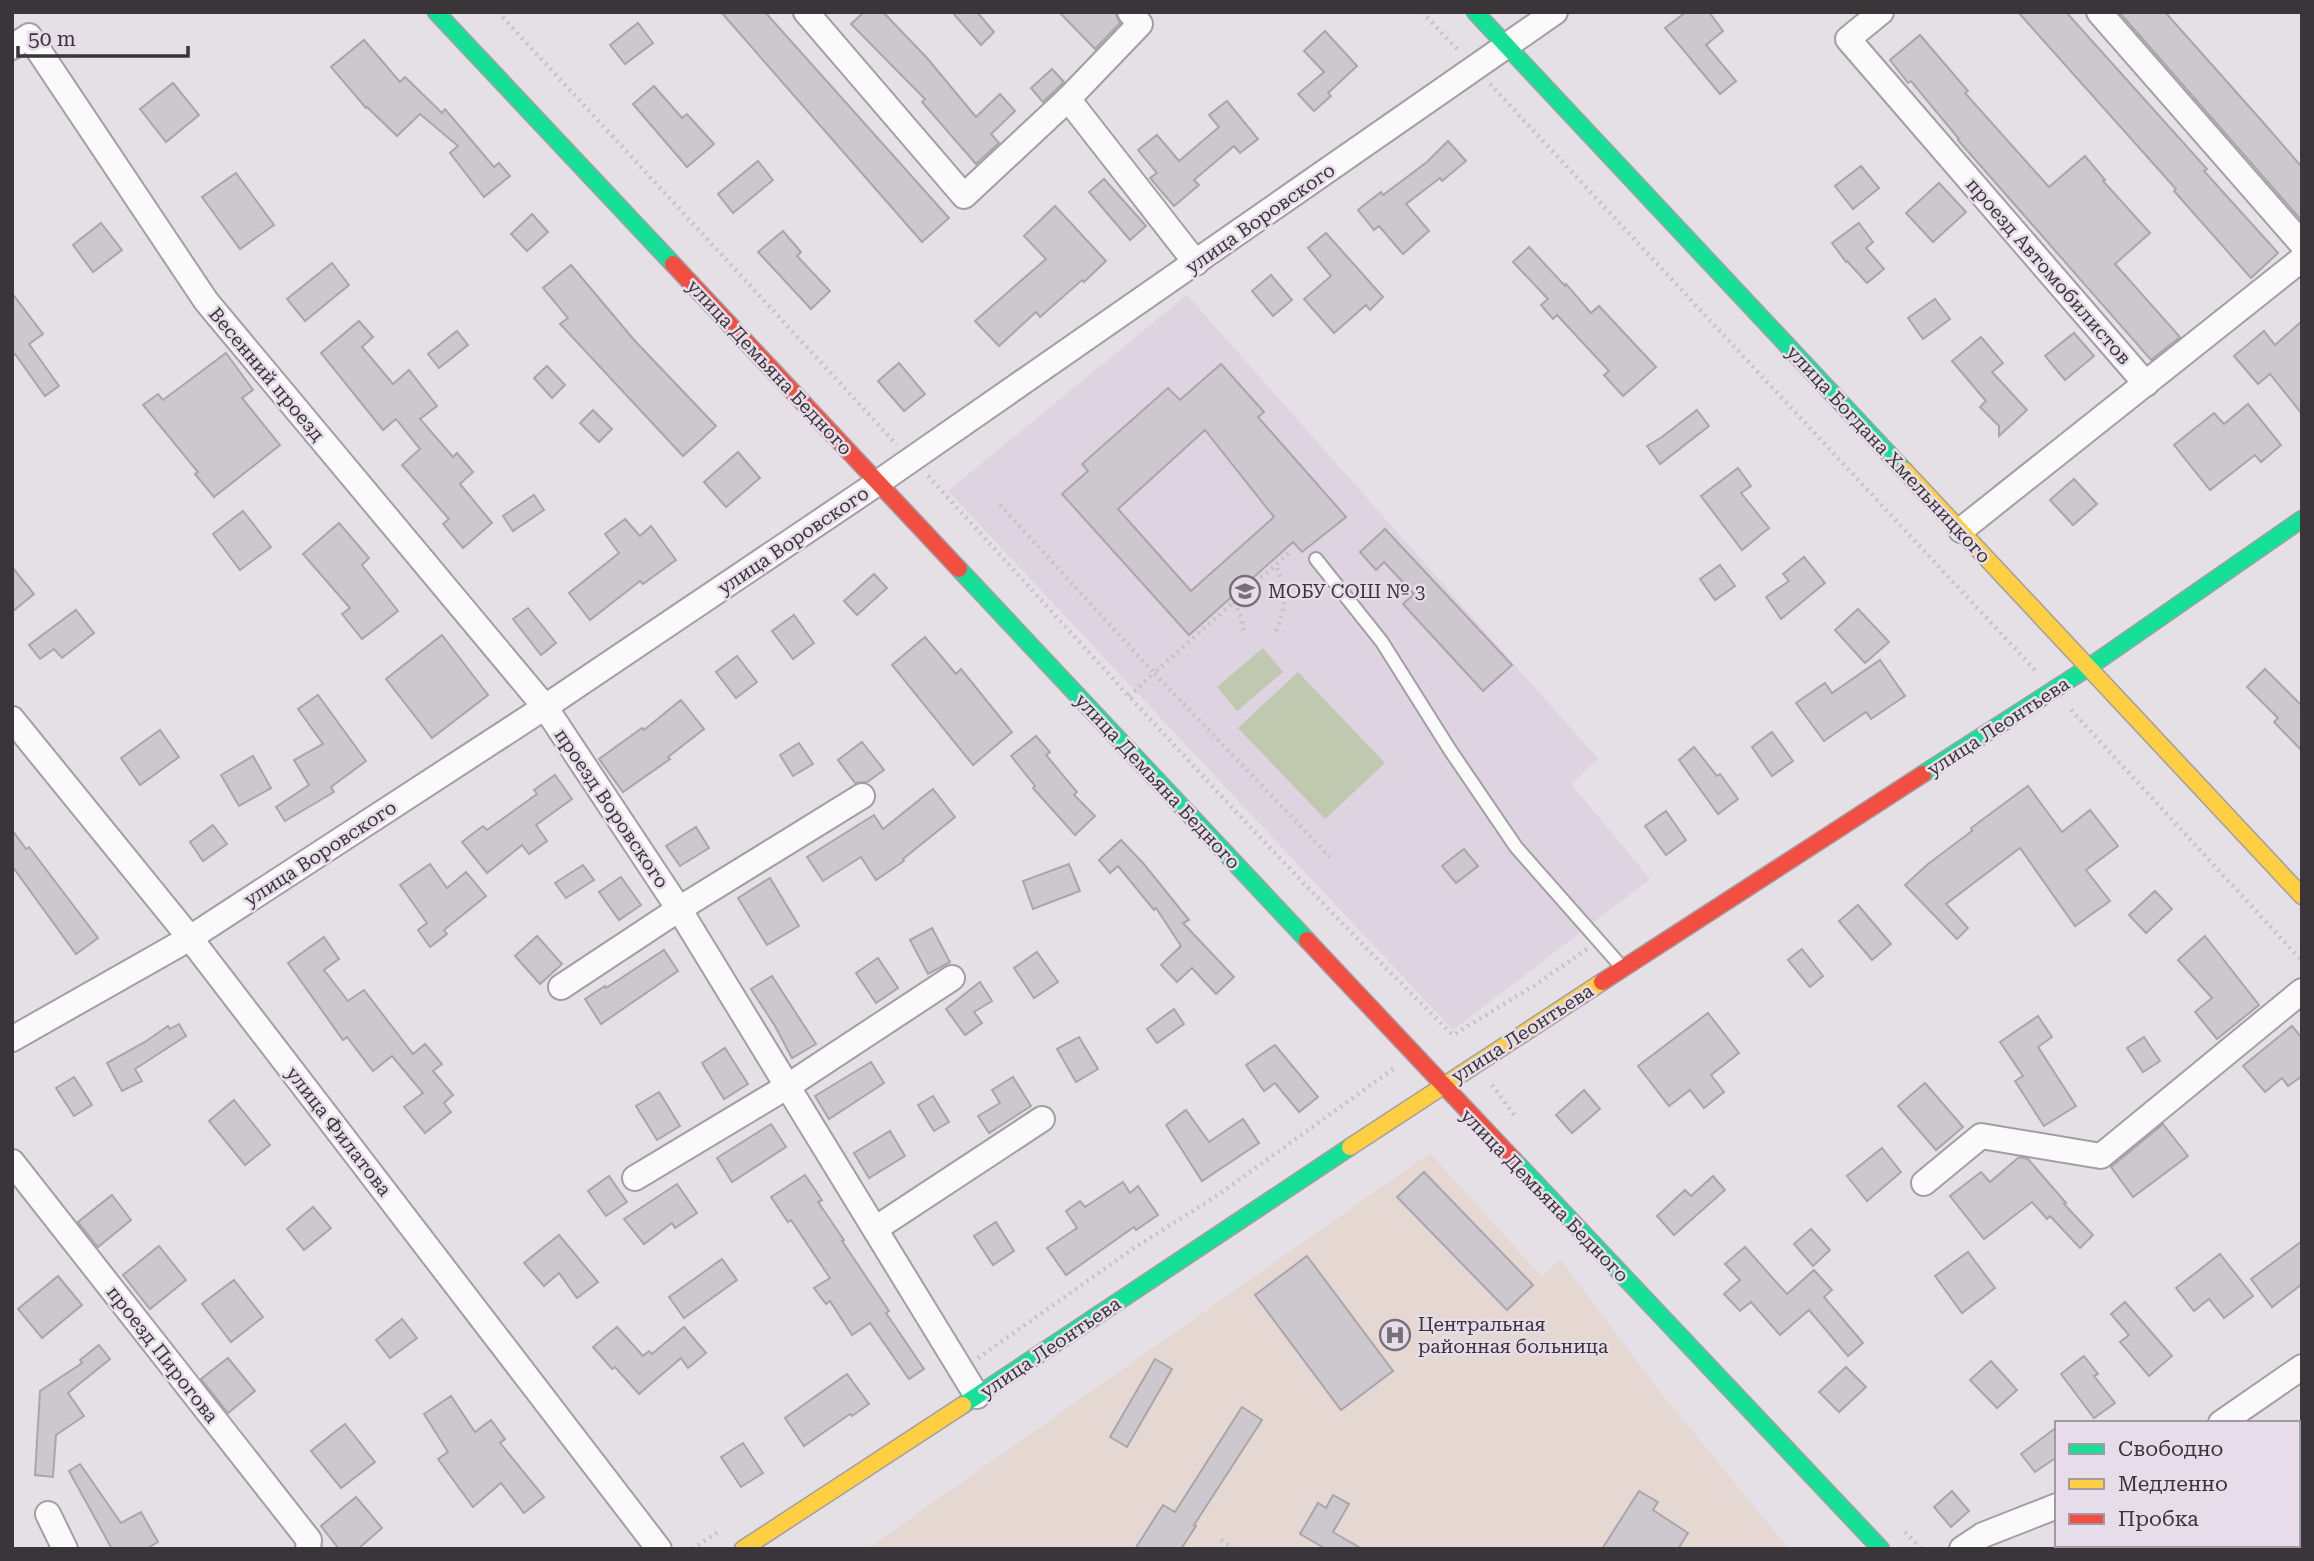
<svg xmlns="http://www.w3.org/2000/svg" width="2314" height="1561" font-family="'Roboto Serif',serif">
  <rect width="100%" height="100%" fill="#e5dfe6"/>
  <polygon fill="#ded3e0" points="1187,295 1598,759 1571,784 1650,879 1453,1030 948,491"/>
  <polygon fill="#e5d8d3" points="1430,1153 1542,1277 1560,1259 1661,1393 1789,1549 867,1549"/>
  <g fill="#c1c8b0">
    <polygon points="1263,648 1283,672 1237,711 1217,687"/>
    <polygon points="1298,672 1385,763 1325,819 1238,728"/>
  </g>
  <g fill="#cdc8ce" stroke="#aaa5aa" stroke-width="2" fill-rule="evenodd">
    <polygon points="721,12 765,12 949,218 922,242"/>
    <polygon points="864,12 883,12 927,58 976,117 1000,94 1015,111 991,134 999,143 976,164 922,102 925,99 851,24"/>
    <polygon points="952,12 977,12 994,32 981,45"/>
    <polygon points="1059,12 1115,12 1120,23 1095,49"/>
    <polygon points="1686,12 1709,12 1723,31 1706,45 1736,81 1720,94 1665,28"/>
    <polygon points="2018,12 2066,12 2207,169 2204,171 2278,253 2251,278 2174,191 2176,189"/>
    <polygon points="2119,12 2165,12 2261,120 2302,167 2302,221"/>
    <polygon points="638,23 653,43 625,64 610,45"/>
    <polygon points="1325,31 1357,66 1328,93 1331,96 1314,111 1298,94 1324,72 1304,51"/>
    <polygon points="1920,35 1968,91 1965,93 2049,187 2085,156 2105,180 2103,181 2150,233 2115,264 2180,337 2151,360 1958,140 1959,139 1911,81 1908,83 1890,60"/>
    <polygon points="364,40 400,82 405,77 442,113 445,109 494,167 499,163 510,176 484,197 450,153 458,146 420,114 397,136 367,107 366,108 331,67"/>
    <polygon points="1052,69 1064,82 1043,102 1031,88"/>
    <polygon points="173,83 199,115 166,142 140,109"/>
    <polygon points="654,86 682,118 687,114 714,144 687,167 633,104"/>
    <polygon points="1227,101 1258,139 1240,153 1234,146 1194,180 1199,185 1174,206 1150,178 1157,173 1138,150 1157,135 1179,161 1219,127 1209,115"/>
    <polygon points="1448,141 1466,161 1442,181 1440,178 1406,204 1429,231 1403,254 1379,226 1374,230 1358,210 1381,192 1383,195 1427,162"/>
    <polygon points="758,161 773,180 733,213 718,194"/>
    <polygon points="1861,166 1879,188 1853,209 1835,186"/>
    <polygon points="236,173 274,225 240,249 202,197"/>
    <polygon points="1104,179 1146,226 1130,240 1089,192"/>
    <polygon points="1939,183 1966,212 1933,242 1906,213"/>
    <polygon points="1055,206 1106,261 1084,282 1082,280 1040,317 1036,312 999,346 975,321 1046,259 1024,236"/>
    <polygon points="532,214 548,232 527,251 511,234"/>
    <polygon points="101,223 122,250 93,272 73,245"/>
    <polygon points="1859,223 1873,242 1866,248 1884,269 1867,283 1847,261 1846,262 1832,243"/>
    <polygon points="783,231 801,252 797,256 830,291 811,309 758,252"/>
    <polygon points="1326,233 1383,297 1370,310 1366,305 1334,333 1304,299 1331,276 1308,248"/>
    <polygon points="1529,247 1565,286 1566,284 1591,313 1599,306 1656,367 1623,396 1604,375 1609,371 1557,315 1553,319 1541,305 1548,299 1513,262"/>
    <polygon points="332,263 349,285 305,321 287,299"/>
    <polygon points="571,265 635,341 716,426 683,456 560,324 568,318 543,288"/>
    <polygon points="1271,275 1292,300 1273,316 1252,291"/>
    <polygon points="12,293 43,334 29,344 59,386 45,396 15,354 12,356"/>
    <polygon points="1935,299 1950,319 1923,339 1908,318"/>
    <polygon points="359,321 373,337 362,347 393,384 409,370 437,406 420,419 453,457 457,453 473,472 460,484 492,523 463,548 443,524 449,519 402,465 420,449 396,419 383,430 321,353"/>
    <polygon points="2302,321 2302,414 2270,374 2258,384 2234,356 2264,331 2275,345"/>
    <polygon points="457,331 468,345 439,368 428,354"/>
    <polygon points="2074,333 2094,356 2065,380 2045,356"/>
    <polygon points="1981,337 2003,363 1992,372 2027,410 1999,436 1999,426 1980,407 1986,401 1952,361"/>
    <polygon points="226,353 253,390 242,398 280,445 214,497 195,474 198,472 143,405 158,394 163,400"/>
    <polygon points="899,363 925,394 904,411 878,381"/>
    <path d="M1221 364 1264 412 1258 417 1346 517 1302 552 1293 542 1189 635 1062 494 1088 471 1082 464 1168 388 1180 400ZM1205 430 1274 517 1191 591 1118 509Z"/>
    <polygon points="547,366 565,385 552,398 534,378"/>
    <polygon points="2248,404 2281,445 2261,462 2255,455 2210,490 2174,445 2214,413 2224,424"/>
    <polygon points="593,410 612,429 599,442 580,423"/>
    <polygon points="1697,410 1709,426 1660,464 1647,446 1662,437"/>
    <polygon points="738,452 760,478 726,507 704,482"/>
    <polygon points="1738,468 1751,486 1741,493 1769,528 1742,550 1701,496"/>
    <polygon points="2074,479 2097,504 2073,525 2050,500"/>
    <polygon points="534,495 544,510 513,531 503,516"/>
    <polygon points="243,511 271,547 240,570 213,534"/>
    <polygon points="625,519 640,536 651,526 676,560 643,584 640,581 590,620 569,593 619,553 605,534"/>
    <polygon points="339,523 369,558 362,565 398,611 362,639 342,614 350,608 303,554"/>
    <polygon points="1385,529 1512,665 1483,691 1403,604 1414,594 1384,562 1376,570 1360,552"/>
    <polygon points="1804,557 1825,583 1781,619 1766,597 1789,581 1783,574"/>
    <polygon points="1720,565 1735,586 1715,600 1700,579"/>
    <polygon points="12,567 34,594 12,612"/>
    <polygon points="874,574 887,588 857,615 844,601"/>
    <polygon points="528,608 556,643 541,655 513,619"/>
    <polygon points="1858,609 1889,642 1865,663 1835,630"/>
    <polygon points="76,610 94,633 62,658 54,649 40,659 29,645"/>
    <polygon points="794,615 814,643 793,659 772,631"/>
    <polygon points="442,635 488,695 432,738 386,679"/>
    <polygon points="925,637 956,674 961,669 1012,732 973,765 892,665"/>
    <polygon points="737,656 757,682 736,698 716,672"/>
    <polygon points="1880,660 1905,696 1871,719 1866,712 1824,741 1796,703 1825,683 1832,693"/>
    <polygon points="2265,669 2302,706 2302,751 2274,722 2278,718 2247,687"/>
    <polygon points="318,695 366,761 331,787 334,792 285,821 276,807 309,785 294,760 323,744 298,709"/>
    <polygon points="681,700 704,729 668,757 670,759 623,792 599,759 642,728 644,730"/>
    <polygon points="160,730 179,757 140,785 121,758"/>
    <polygon points="1772,732 1793,761 1772,776 1752,747"/>
    <polygon points="1036,736 1050,752 1046,755 1077,792 1074,795 1095,816 1075,835 1033,788 1035,786 1011,756"/>
    <polygon points="862,742 884,770 867,782 855,783 838,760"/>
    <polygon points="799,743 813,764 793,776 780,755"/>
    <polygon points="1694,747 1717,776 1720,774 1738,799 1718,814 1679,760"/>
    <polygon points="253,756 271,788 239,806 221,775"/>
    <polygon points="555,775 572,799 536,825 547,841 529,854 522,845 487,873 462,842 483,826 487,830 537,794 534,790"/>
    <polygon points="2028,786 2062,832 2090,810 2118,846 2086,870 2110,901 2075,926 2020,848 1946,904 1968,928 1957,939 1905,885 1928,864 1972,831 1971,828"/>
    <polygon points="933,789 955,817 903,859 904,861 876,880 861,857 823,881 807,857 874,815 883,829"/>
    <polygon points="1666,811 1686,840 1666,855 1645,826"/>
    <polygon points="213,825 227,844 203,861 190,842"/>
    <polygon points="696,827 709,848 680,866 666,846"/>
    <polygon points="12,830 26,849 29,847 98,938 76,954 12,866"/>
    <polygon points="1121,840 1143,863 1189,920 1183,923 1234,977 1216,994 1192,968 1177,982 1161,965 1181,946 1156,908 1154,910 1118,866 1110,873 1099,860"/>
    <polygon points="1464,849 1478,866 1456,883 1442,866"/>
    <polygon points="430,864 447,888 466,872 486,896 444,930 447,934 430,947 418,930 427,923 400,885"/>
    <polygon points="1069,864 1080,891 1033,909 1023,881"/>
    <polygon points="583,865 594,880 566,898 555,883"/>
    <polygon points="621,877 641,905 619,920 599,892"/>
    <polygon points="770,878 799,926 767,945 738,898"/>
    <polygon points="2155,891 2172,909 2146,933 2129,915"/>
    <polygon points="1858,905 1891,944 1872,960 1839,921"/>
    <polygon points="932,928 950,962 928,974 910,940"/>
    <polygon points="537,936 562,964 540,984 515,956"/>
    <polygon points="2205,936 2259,1005 2217,1039 2195,1012 2212,998 2178,960"/>
    <polygon points="324,937 339,959 324,970 348,1001 364,990 413,1054 425,1044 442,1064 433,1071 453,1095 444,1103 451,1112 425,1133 404,1107 423,1093 392,1056 373,1071 347,1037 343,1040 288,963"/>
    <polygon points="1802,949 1823,976 1810,987 1788,960"/>
    <polygon points="664,950 678,971 601,1024 585,999 605,986 606,988"/>
    <polygon points="1037,952 1058,982 1034,998 1014,968"/>
    <polygon points="878,958 898,988 876,1003 856,973"/>
    <polygon points="772,976 816,1044 792,1058 775,1026 751,989"/>
    <polygon points="980,982 992,1001 974,1012 982,1023 965,1035 946,1009"/>
    <polygon points="1174,1009 1184,1024 1157,1043 1147,1029"/>
    <polygon points="1708,1013 1739,1053 1711,1075 1724,1092 1704,1108 1690,1090 1669,1106 1638,1066"/>
    <polygon points="2038,1016 2052,1037 2038,1047 2076,1106 2044,1126 2015,1081 2023,1076 2000,1042"/>
    <polygon points="179,1024 186,1036 135,1069 142,1081 122,1091 107,1063 145,1042 168,1026 170,1029"/>
    <polygon points="2292,1026 2302,1038 2302,1076 2288,1086 2282,1078 2265,1092 2243,1066"/>
    <polygon points="1079,1037 1098,1069 1076,1082 1057,1049"/>
    <polygon points="2144,1037 2160,1061 2143,1072 2127,1048"/>
    <polygon points="1275,1045 1318,1097 1299,1112 1275,1083 1264,1091 1246,1065"/>
    <polygon points="725,1048 748,1084 724,1099 702,1063"/>
    <polygon points="871,1062 884,1083 829,1119 815,1096"/>
    <polygon points="74,1077 92,1105 74,1116 56,1088"/>
    <polygon points="1013,1077 1031,1106 989,1133 978,1116 1000,1103 992,1090"/>
    <polygon points="1925,1083 1963,1127 1936,1150 1898,1106"/>
    <polygon points="1584,1090 1600,1109 1572,1133 1556,1115"/>
    <polygon points="659,1092 680,1126 657,1140 636,1106"/>
    <polygon points="933,1096 949,1122 934,1131 918,1105"/>
    <polygon points="234,1100 270,1145 245,1165 209,1121"/>
    <polygon points="1186,1110 1209,1142 1243,1119 1259,1143 1202,1181 1166,1125"/>
    <polygon points="771,1124 786,1147 732,1182 717,1158"/>
    <polygon points="2163,1124 2188,1156 2133,1197 2111,1167"/>
    <polygon points="890,1131 905,1156 869,1178 854,1153"/>
    <polygon points="1882,1148 1901,1172 1867,1201 1847,1176"/>
    <polygon points="2019,1157 2028,1159 2066,1203 2064,1204 2093,1235 2080,1248 2050,1216 2047,1219 2032,1202 1984,1239 1950,1196 1981,1172 1990,1182"/>
    <polygon points="1424,1172 1533,1285 1507,1310 1397,1197"/>
    <polygon points="805,1175 822,1200 818,1202 844,1240 842,1241 889,1311 886,1313 924,1369 909,1379 870,1323 852,1335 830,1301 826,1304 814,1288 830,1278 791,1220 788,1222 771,1197"/>
    <polygon points="609,1176 627,1202 606,1216 588,1191"/>
    <polygon points="1713,1176 1725,1190 1674,1235 1657,1216 1685,1190 1691,1196"/>
    <polygon points="1123,1182 1130,1193 1138,1186 1158,1215 1136,1230 1134,1227 1066,1275 1047,1248 1077,1228 1066,1211 1080,1201 1085,1207"/>
    <polygon points="677,1184 697,1213 675,1228 672,1223 644,1244 624,1219"/>
    <polygon points="112,1195 131,1220 98,1247 78,1222"/>
    <polygon points="313,1207 331,1228 304,1250 287,1229"/>
    <polygon points="996,1222 1014,1251 993,1265 974,1236"/>
    <polygon points="1811,1229 1830,1250 1813,1266 1794,1244"/>
    <polygon points="559,1235 598,1282 577,1298 559,1273 544,1286 524,1263"/>
    <polygon points="2302,1241 2302,1284 2272,1307 2251,1279"/>
    <polygon points="159,1246 186,1280 150,1309 123,1275"/>
    <polygon points="1745,1247 1787,1294 1814,1270 1832,1290 1824,1297 1863,1343 1848,1356 1809,1310 1780,1335 1751,1302 1740,1311 1724,1294 1740,1280 1725,1264"/>
    <polygon points="1968,1252 1995,1288 1962,1313 1935,1276"/>
    <polygon points="2220,1254 2253,1296 2224,1318 2209,1299 2194,1311 2176,1288"/>
    <polygon points="1307,1256 1393,1371 1341,1410 1255,1295"/>
    <polygon points="722,1259 737,1280 684,1318 669,1297"/>
    <polygon points="58,1276 82,1305 42,1338 18,1309"/>
    <polygon points="234,1280 263,1317 231,1342 202,1304"/>
    <polygon points="2125,1302 2172,1356 2149,1376 2120,1342 2129,1335 2111,1314"/>
    <polygon points="402,1319 417,1338 390,1358 376,1340"/>
    <polygon points="617,1327 643,1356 649,1351 652,1354 684,1327 706,1353 688,1368 681,1358 639,1394 615,1367 612,1369 593,1347"/>
    <polygon points="99,1345 110,1359 68,1393 84,1416 56,1435 53,1477 35,1475 40,1391 82,1363 80,1360"/>
    <polygon points="2084,1356 2098,1374 2094,1376 2115,1403 2094,1418 2061,1374"/>
    <polygon points="228,1358 255,1391 228,1413 201,1379"/>
    <polygon points="1155,1359 1172,1369 1127,1447 1110,1437"/>
    <polygon points="1991,1361 2017,1390 1997,1408 1970,1380"/>
    <polygon points="1846,1367 1866,1387 1839,1412 1819,1392"/>
    <polygon points="847,1374 869,1404 852,1416 850,1414 804,1446 785,1418"/>
    <polygon points="451,1396 475,1432 491,1420 505,1439 500,1443 544,1497 524,1513 501,1483 473,1507 438,1459 448,1452 424,1414"/>
    <polygon points="1242,1407 1262,1420 1194,1525 1196,1526 1181,1549 1135,1549 1163,1505 1175,1512"/>
    <polygon points="345,1424 375,1462 341,1488 311,1451"/>
    <polygon points="2057,1427 2057,1457 2035,1472 2021,1454"/>
    <polygon points="743,1443 763,1473 741,1487 721,1457"/>
    <polygon points="80,1464 121,1523 141,1512 158,1542 146,1549 112,1549 69,1471"/>
    <polygon points="1639,1491 1658,1502 1653,1510 1688,1533 1678,1549 1602,1549"/>
    <polygon points="1952,1491 1969,1511 1951,1527 1934,1507"/>
    <polygon points="1333,1495 1349,1504 1333,1532 1362,1549 1326,1549 1300,1534 1318,1503 1326,1508"/>
    <polygon points="356,1497 382,1528 358,1549 339,1549 321,1526"/>
  </g>
  <g fill="none" stroke-linecap="round" stroke-linejoin="round">
    <g stroke="#a29ea3" stroke-width="16">
      <polyline id="lane" points="1316,559 1382,642 1450,750 1516,847 1620,965"/>
    </g>
    <g stroke="#a29ea3" stroke-width="28">
      <g id="street">
        <polyline points="806,12 964,196 1068,99 1196,263"/>
        <polyline points="1881,12 1848,39 2146,384"/>
        <polyline points="2099,12 2302,244"/>
        <polyline points="12,47 29,36 206,301 545,707 679,909 977,1396"/>
        <polyline points="1068,99 1140,24 1130,12"/>
        <polyline points="1961,530 2302,259"/>
        <polyline points="12,719 190,938 659,1549"/>
        <polyline points="561,987 679,909 862,796"/>
        <polyline points="12,1039 190,938 545,707 879,482 1555,12"/>
        <polyline points="12,1162 309,1540 308,1549"/>
        <polyline points="635,1178 788,1086 952,978"/>
        <polyline points="1924,1183 1981,1136 2101,1156 2302,991"/>
        <polyline points="875,1229 1042,1119"/>
        <polyline points="2221,1423 2302,1367"/>
        <polyline points="48,1514 65,1549"/>
        <polyline points="1962,1549 1983,1535 2057,1506"/>
      </g>
    </g>
    <g stroke="#a29ea3" stroke-width="19">
      <g id="fast">
        <polyline points="436,12 673,264"/>
        <polyline points="1475,12 1904,470"/>
        <polyline points="959,569 1307,940"/>
        <polyline points="1923,774 2089,667 2302,519"/>
        <polyline points="1513,1159 1881,1549"/>
        <polyline points="963,1405 1350,1147"/>
      </g>
    </g>
    <g stroke="#a29ea3" stroke-width="19">
      <g id="slow">
        <polyline points="1904,470 2302,896"/>
        <polyline points="1350,1147 1602,982"/>
        <polyline points="743,1549 963,1405"/>
      </g>
    </g>
    <g stroke="#a29ea3" stroke-width="19">
      <g id="jam">
        <polyline points="673,264 959,569"/>
        <polyline points="1307,940 1513,1159"/>
        <polyline points="1602,982 1923,774"/>
      </g>
    </g>
    <g stroke="#c4c1c5" stroke-width="4.5" stroke-dasharray="2 5" stroke-linecap="butt">
      <polyline points="498,12 897,445"/>
      <polyline points="1422,12 1460,52"/>
      <polyline points="1490,84 2035,670"/>
      <path d="M928 476C1100 664 1271 856 1453 1035L1535 985 1587 949"/>
      <polyline points="1000,505 1154,673 1291,551"/>
      <polyline points="1234,602 1241,617 1244,634"/>
      <path d="M1276 631C1288 602 1285 594 1276 565"/>
      <polyline points="1129,696 1154,673 1330,857"/>
      <polyline points="2071,710 2302,961"/>
      <polyline points="1492,1085 1516,1118"/>
      <polyline points="978,1358 1134,1248 1218,1195 1393,1069"/>
      <polyline points="1905,1532 1921,1549"/>
      <polyline points="1221,1540 1235,1549"/>
      <polyline points="692,1549 721,1530"/>
    </g>
    <use href="#lane" stroke="#fbfafb" stroke-width="12"/>
    <use href="#street" stroke="#fbfafb" stroke-width="24"/>
    <use href="#fast" stroke="#16e098" stroke-width="16"/>
    <use href="#slow" stroke="#ffcf43" stroke-width="16"/>
    <use href="#jam" stroke="#f24e42" stroke-width="16"/>
  </g>
  <defs>
    <g id="school-ring" transform="scale(1.575)"><circle r="9.5" fill="#e7dce9" stroke="#757076" stroke-width="1.5"/><path d="M0-5L7-2L0 1L-7-2ZM-4 1L0 2.5L4 1V4Q0 6-4 4Z" fill="#757076"/></g>
    <g id="hospital-ring" transform="scale(1.575)"><circle r="9.5" fill="#e7dce9" stroke="#757076" stroke-width="1.5"/><path d="M-5-5h3v3.5h4V-5h3V5h-3V1.5h-4V5h-3Z" fill="#757076"/></g>
  </defs>
  <g fill-rule="evenodd">
    <use href="#school-ring" x="1245" y="591"/>
    <use href="#hospital-ring" x="1395" y="1335"/>
  </g>
  <g text-anchor="middle" stroke-width="5" stroke-linejoin="round" paint-order="stroke">
    <g font-size="19" fill="#393539" stroke="#e7dce9">
      <text transform="translate(1260 218) rotate(-35)" y="7">улица Воровского</text>
      <text transform="translate(2049 271) rotate(49)" y="7">проезд Автомобилистов</text>
      <text transform="translate(770 367) rotate(47)" y="7">улица Демьяна Бедного</text>
      <text transform="translate(267 374) rotate(50)" y="7">Весенний проезд</text>
      <text transform="translate(1889 454) rotate(47)" y="7">улица Богдана Хмельницкого</text>
      <text transform="translate(793 540) rotate(-34)" y="7">улица Воровского</text>
      <text transform="translate(1998 726) rotate(-33)" y="7">улица Леонтьева</text>
      <text transform="translate(1158 781) rotate(47)" y="7">улица Демьяна Бедного</text>
      <text transform="translate(612 808) rotate(56)" y="7">проезд Воровского</text>
      <text transform="translate(320 853) rotate(-33)" y="7">улица Воровского</text>
      <text transform="translate(1522 1033) rotate(-33)" y="7">улица Леонтьева</text>
      <text transform="translate(339 1131) rotate(52)" y="7">улица Филатова</text>
      <text transform="translate(1545 1195) rotate(46)" y="7">улица Демьяна Бедного</text>
      <text transform="translate(1050 1347) rotate(-34)" y="7">улица Леонтьева</text>
      <text transform="translate(163 1354) rotate(52)" y="7">проезд Пирогова</text>
    </g>
    <g font-size="19" fill="#393539" stroke="#e7dce9" text-anchor="start">
      <text x="1268" y="598">МОБУ СОШ № 3</text>
      <text x="1418" y="1331">Центральная<tspan x="1418" dy="22">районная больница</tspan></text>
    </g>
  </g>
  <rect width="2314" height="1561" fill="none" stroke="#393539" stroke-width="28"/>
  <rect x="2055" y="1421" width="245" height="126" fill="#e7dce9" stroke="#a199a3" stroke-width="2"/>
  <rect x="2069" y="1444" width="35" height="10" fill="#16e098" stroke="#a199a3" stroke-width="2"/>
  <text x="2118" y="1456" font-size="21" fill="#393539">Свободно</text>
  <rect x="2069" y="1479" width="35" height="10" fill="#ffcf43" stroke="#a199a3" stroke-width="2"/>
  <text x="2118" y="1491" font-size="21" fill="#393539">Медленно</text>
  <rect x="2069" y="1514" width="35" height="10" fill="#f24e42" stroke="#a199a3" stroke-width="2"/>
  <text x="2118" y="1526" font-size="21" fill="#393539">Пробка</text>
  <path d="M18 46v10h170v-10" fill="none" stroke="#393539" stroke-width="3.5"/>
  <text x="28" y="46" font-size="21" fill="#393539" stroke="#e7dce9" stroke-width="5" paint-order="stroke">50 m</text>
</svg>
